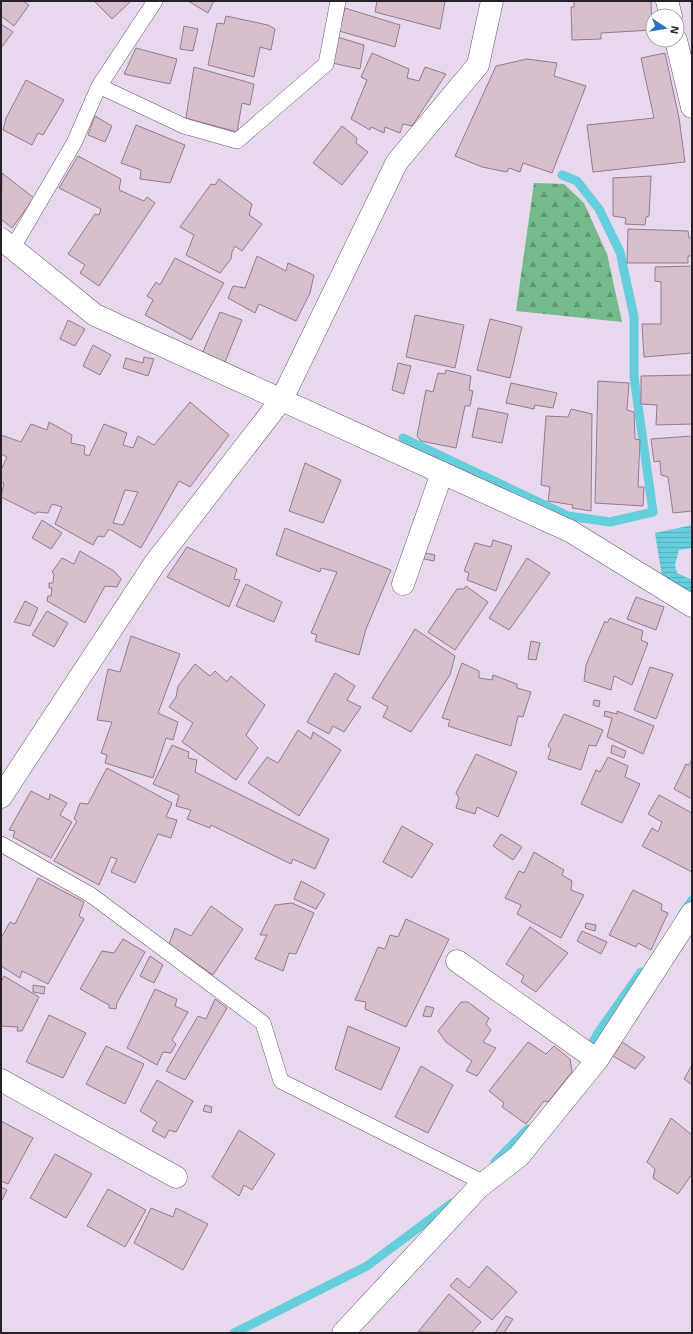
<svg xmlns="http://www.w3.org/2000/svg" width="693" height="1334" font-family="'Exo 2',sans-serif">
  <defs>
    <pattern id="forest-firs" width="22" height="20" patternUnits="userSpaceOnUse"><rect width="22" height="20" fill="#74ba8a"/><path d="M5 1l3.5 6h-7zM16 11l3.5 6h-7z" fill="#5f9771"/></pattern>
    <pattern id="water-rules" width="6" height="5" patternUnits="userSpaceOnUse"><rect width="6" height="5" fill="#64cedc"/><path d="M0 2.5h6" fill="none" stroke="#57b1bd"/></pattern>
  </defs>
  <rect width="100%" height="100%" fill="#e7d8ee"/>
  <polygon fill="url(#forest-firs)" points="534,183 564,184 584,203 607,254 622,322 516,311"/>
  <polygon fill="url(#water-rules)" points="692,525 692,548 679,550 675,565 677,573 692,580 692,592 662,576 655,533"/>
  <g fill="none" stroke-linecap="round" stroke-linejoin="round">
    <g stroke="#64cedc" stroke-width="9">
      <polyline points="403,438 568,516 610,522 653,512 634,377 634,317 620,252 599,209 577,181 562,175"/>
      <polyline points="683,913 692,900"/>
      <polyline points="587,1053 598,1033 641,972"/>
      <polyline points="495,1162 528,1129"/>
      <polyline points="234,1333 367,1266 452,1203"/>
    </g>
  </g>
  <g fill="#d7becc" stroke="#947c89" fill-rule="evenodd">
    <polygon points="1,1 23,1 29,5 14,26 1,16"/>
    <polygon points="94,1 131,1 112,19"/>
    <polygon points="188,1 214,1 208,13"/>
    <polygon points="377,1 445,1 440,29 375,12"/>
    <polygon points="574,1 651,1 652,30 601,33 601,39 572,40 571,7 574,7"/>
    <polygon points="345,8 400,25 395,47 339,31"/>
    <polygon points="226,16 268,25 275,29 271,50 260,47 254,77 208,65 217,23 224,24"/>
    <polygon points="1,24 13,32 1,48"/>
    <polygon points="184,26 198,29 193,51 180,49"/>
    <polygon points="337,37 364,45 360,69 332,63"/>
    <polygon points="136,48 177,59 170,84 124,74"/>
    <polygon points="372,53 409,69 407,78 419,81 425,67 446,74 412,126 403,124 400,133 385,127 384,133 371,127 370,130 351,119 367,80 361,77"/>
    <polygon points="665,53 679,118 685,162 593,172 587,125 654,118 641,58"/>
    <polygon points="527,59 557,63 554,76 586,86 552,173 523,163 520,172 509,168 507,172 482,167 455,156 496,66"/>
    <polygon points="194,67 254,84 250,105 242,103 237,132 186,118"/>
    <polygon points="26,80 64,100 43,135 38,133 32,145 3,130 6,118"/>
    <polygon points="95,116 112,126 105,142 88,135"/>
    <polygon points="136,125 185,145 170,183 140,179 141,170 121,163"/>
    <polygon points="342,126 357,138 356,143 368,152 342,185 313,163"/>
    <polygon points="78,156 121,179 119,190 144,201 147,197 155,203 99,286 80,273 85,265 68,254 95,214 99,215 101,209 59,188"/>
    <polygon points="2,173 34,198 12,228 1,219"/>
    <polygon points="651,176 649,216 646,217 645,225 625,224 626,218 613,216 613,178"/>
    <polygon points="219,179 252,204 249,215 262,224 242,251 235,246 232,252 231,259 220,273 186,255 194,235 180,227 211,184 215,185"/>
    <polygon points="628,229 688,231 689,238 692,238 692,256 688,256 688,263 627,263"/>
    <polygon points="257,256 286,271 288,263 314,275 310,293 296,321 259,304 255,313 228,298 233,286 245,288"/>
    <polygon points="175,258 224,283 191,340 145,315 153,300 147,296 156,282 160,285"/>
    <polygon points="692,266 692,353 644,357 642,324 661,324 661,282 655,281 655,267"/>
    <polygon points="220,312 242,320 225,362 202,354"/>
    <polygon points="415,315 464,325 455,368 406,357"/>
    <polygon points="490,319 522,327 510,378 477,370"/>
    <polygon points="68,320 85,329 75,346 60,339"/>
    <polygon points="93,345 111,355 100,375 83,366"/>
    <polygon points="144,357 154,359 148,376 123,368 126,358 143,363"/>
    <polygon points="398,363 411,366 404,394 392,390"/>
    <polygon points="446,370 471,376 469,390 473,391 470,406 465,406 456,448 421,441 417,436 426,390 433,392 438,373 445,374"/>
    <polygon points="692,375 692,424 656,425 657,405 641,404 641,376"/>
    <polygon points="598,381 629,383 627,410 634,412 635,439 640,440 638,487 644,487 643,506 595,503"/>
    <polygon points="511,383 557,393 553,408 535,405 534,409 506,403"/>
    <path d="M190 402 229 435 190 487 179 481 141 548 109 529 104 537 98 536 93 545 55 524 62 507 52 504 48 513 38 512 35 514 1 497 4 483 1 482V470L7 457 1 454V435L21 442 31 424 47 430 49 422 72 435 71 443 85 446 84 454 89 456 104 424 127 433 123 445 133 448 138 436 154 445ZM125 490 138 492 123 525 113 523Z"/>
    <polygon points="478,408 508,414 502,443 472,437"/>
    <polygon points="571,409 592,414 591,511 572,508 573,505 548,501 550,487 541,485 546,416 568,417"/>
    <polygon points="692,436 692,511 673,513 668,477 661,475 660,461 654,462 651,439"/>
    <polygon points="305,463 341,480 323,523 289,511"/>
    <polygon points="42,520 62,533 51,549 32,538"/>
    <polygon points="285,528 391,570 366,629 359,655 315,641 317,635 311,633 337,572 321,568 320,572 276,555"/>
    <polygon points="493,540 512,546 496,591 467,580 469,573 464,571 475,543 491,547"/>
    <polygon points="187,547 237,569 234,579 240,580 229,607 167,577"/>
    <polygon points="80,551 114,571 121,579 117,587 105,586 85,623 47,601 48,596 51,596 52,588 49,588 49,583 53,583 54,574 52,572 62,558 74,564"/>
    <polygon points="425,553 435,555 434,561 424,559"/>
    <polygon points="527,558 550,573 509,630 489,618"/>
    <polygon points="246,584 282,602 274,622 236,606"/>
    <polygon points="466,586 488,602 455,650 428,632 457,589 464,589"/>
    <polygon points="636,597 664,607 656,630 627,619"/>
    <polygon points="25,601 38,608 30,626 14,622"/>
    <polygon points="47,611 68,623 54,647 32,635"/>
    <polygon points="610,618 643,631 641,640 648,643 632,685 614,676 611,690 584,681 586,665 605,621 607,623"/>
    <polygon points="415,629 455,656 450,675 411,732 383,717 388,707 372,698"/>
    <polygon points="131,636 180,654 158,713 178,722 173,740 166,738 153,778 105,763 107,755 101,753 112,722 97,720 108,669 120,672"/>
    <polygon points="531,641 540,643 536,660 528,659"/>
    <polygon points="462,663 479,671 479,678 492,680 493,675 517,684 517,688 531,692 523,717 518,716 511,746 448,726 450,720 442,718"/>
    <polygon points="195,664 210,676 215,671 227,682 231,676 265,705 246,735 258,748 236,780 182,742 193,723 169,707 176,697 178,686"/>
    <polygon points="650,667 673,674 656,719 634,710"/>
    <polygon points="335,673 355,686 347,700 361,707 344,732 333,726 329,734 307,722"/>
    <polygon points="594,700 600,701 599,707 593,705"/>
    <polygon points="605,711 617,714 617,711 654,726 643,754 607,737 612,718 604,716"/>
    <polygon points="564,714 603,730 596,746 589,745 581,770 548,759 551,749 548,746"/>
    <polygon points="298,730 311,739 313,732 341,750 299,816 248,783 267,757 278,763"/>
    <polygon points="172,745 189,752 188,758 197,760 195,772 329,839 315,869 293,859 291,864 211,825 210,828 187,819 191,810 176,806 179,795 153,784"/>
    <polygon points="612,745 626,751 624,758 611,753"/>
    <polygon points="476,754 517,772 498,817 477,807 475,814 456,808 459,798 456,793"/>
    <polygon points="608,757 628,766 625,777 640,784 622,823 581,804 596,770 600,772"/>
    <polygon points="692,759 692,799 674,789 686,764 689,765"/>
    <polygon points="107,768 172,803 166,817 177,820 171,838 158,834 135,883 111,872 117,859 111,857 99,885 54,861 77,821 74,819 80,803 88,804"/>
    <polygon points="31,791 49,800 50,794 67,803 60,815 72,822 51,858 13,837 15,831 9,830"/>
    <polygon points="659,795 692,813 692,872 642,846 652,828 658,832 662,822 648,814"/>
    <polygon points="402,826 433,844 412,878 383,862"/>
    <polygon points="501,834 522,847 513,860 493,846"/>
    <polygon points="534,852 564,870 562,875 572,881 571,890 584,895 561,938 517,914 521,905 505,898 519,871 524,873"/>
    <polygon points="38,878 84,902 79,916 84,919 48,984 22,971 20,978 1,966 1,938 10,922 15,924"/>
    <polygon points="301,881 325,894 316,909 294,899"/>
    <polygon points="633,890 662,904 661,910 668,913 651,950 638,943 636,947 609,935"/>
    <polygon points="292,903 314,913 296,954 289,953 283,971 255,959 267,935 260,935 275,905"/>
    <polygon points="211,906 243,929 213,975 169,944 175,928 191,936"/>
    <polygon points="406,919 449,939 406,1027 365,1009 366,1002 355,1000 378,947 385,949 390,935 398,937"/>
    <polygon points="586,923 596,925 595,931 585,928"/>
    <polygon points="530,927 568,953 536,992 521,982 524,976 506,964"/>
    <polygon points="582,931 607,942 601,954 577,941"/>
    <polygon points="123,939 145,952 117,1003 116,1009 109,1008 109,1005 80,989 102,951 114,953"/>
    <polygon points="150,956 163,965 154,983 140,976"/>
    <polygon points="4,976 39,997 22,1031 17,1031 18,1027 1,1026 1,982"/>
    <polygon points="33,985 45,987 44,994 33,992"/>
    <polygon points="155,989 177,999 175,1006 188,1012 172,1040 176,1044 171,1053 163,1052 157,1065 127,1048"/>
    <polygon points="215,999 227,1008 185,1080 166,1071 198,1016 206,1019"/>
    <polygon points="461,1002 468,1002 489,1018 486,1024 491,1030 483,1042 496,1048 477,1076 466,1071 472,1061 446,1042 438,1031"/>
    <polygon points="426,1006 434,1008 431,1017 423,1016"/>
    <polygon points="49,1015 86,1033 63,1078 26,1062"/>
    <polygon points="348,1026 400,1048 381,1090 335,1069"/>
    <polygon points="528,1042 546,1054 554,1046 570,1059 572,1072 548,1102 544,1101 526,1124 502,1107 504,1103 489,1091"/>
    <polygon points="622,1042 645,1057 635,1069 613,1056"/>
    <polygon points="106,1046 144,1064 125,1104 86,1084"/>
    <polygon points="692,1065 692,1085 684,1079"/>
    <polygon points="421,1066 453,1085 428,1133 395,1117"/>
    <polygon points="157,1080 193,1101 176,1132 169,1130 165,1138 152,1131 157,1122 140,1111"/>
    <polygon points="205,1105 212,1107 211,1113 203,1111"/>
    <polygon points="671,1118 692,1135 692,1174 678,1194 653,1178 655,1169 647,1162"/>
    <polygon points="1,1121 33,1138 8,1184 1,1181"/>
    <polygon points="239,1130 275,1154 252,1190 244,1185 239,1196 212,1177"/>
    <polygon points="55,1154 92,1174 66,1218 30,1198"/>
    <polygon points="1,1187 7,1190 2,1200 1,1199"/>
    <polygon points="108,1189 146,1210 125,1247 87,1226"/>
    <polygon points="151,1208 173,1217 176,1208 208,1224 183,1270 134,1243"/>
    <polygon points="487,1266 517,1292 492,1320 450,1286 457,1278 469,1288"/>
    <polygon points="449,1294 481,1322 471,1333 418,1332"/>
    <polygon points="506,1316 513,1319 504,1333 495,1333"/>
  </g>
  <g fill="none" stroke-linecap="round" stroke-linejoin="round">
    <g stroke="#675a6d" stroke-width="16">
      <g id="service">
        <polyline points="99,86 184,126 237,141 326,64 338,1"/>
        <polyline points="12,249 74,143 99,86 155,1"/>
        <polyline points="1,844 91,895 263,1023 281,1081 484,1183"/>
      </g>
    </g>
    <g stroke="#675a6d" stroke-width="23">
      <g id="minor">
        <polyline points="667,1 671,16"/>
        <polyline points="676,40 692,107"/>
        <polyline points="1,239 95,315 570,531 692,606"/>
        <polyline points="403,584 442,473"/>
        <polyline points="1,797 155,563 282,399 397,162 478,65 492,1"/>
        <polyline points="457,961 597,1060"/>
        <polyline points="1,1080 176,1177"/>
        <polyline points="343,1333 479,1187 519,1156 597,1060 692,913"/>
      </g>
    </g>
    <use href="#service" stroke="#fff" stroke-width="15"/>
    <use href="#minor" stroke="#fff" stroke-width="22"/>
  </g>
  <rect width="693" height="1334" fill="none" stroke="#262028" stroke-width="4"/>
  <g transform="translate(665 28) rotate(102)"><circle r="19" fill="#ffffff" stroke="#a8a6a9"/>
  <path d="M0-3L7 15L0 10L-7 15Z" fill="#2b70c1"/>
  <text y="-6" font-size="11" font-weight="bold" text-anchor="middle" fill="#262028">N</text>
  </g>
</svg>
